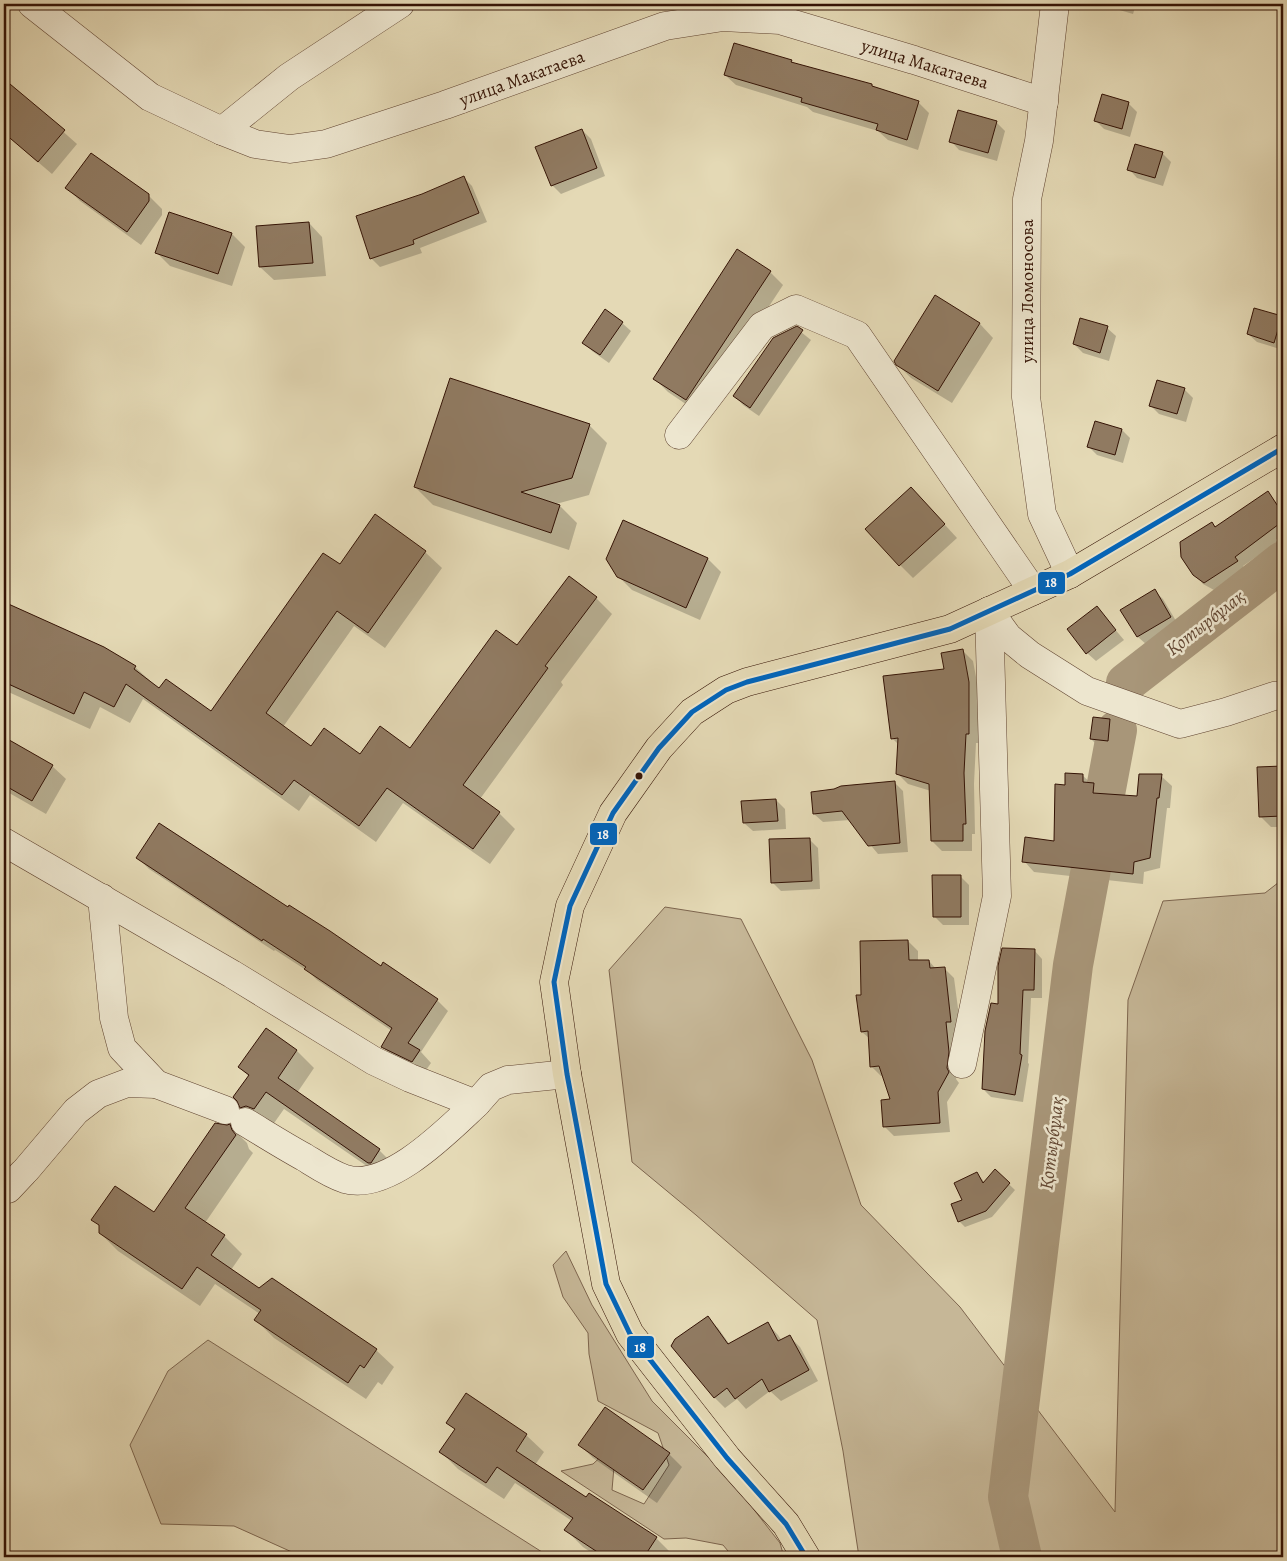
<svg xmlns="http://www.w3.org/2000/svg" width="1287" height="1561" font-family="Alegreya,serif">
  <rect width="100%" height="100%" fill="#e4d9b5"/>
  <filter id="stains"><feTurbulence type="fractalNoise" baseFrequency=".004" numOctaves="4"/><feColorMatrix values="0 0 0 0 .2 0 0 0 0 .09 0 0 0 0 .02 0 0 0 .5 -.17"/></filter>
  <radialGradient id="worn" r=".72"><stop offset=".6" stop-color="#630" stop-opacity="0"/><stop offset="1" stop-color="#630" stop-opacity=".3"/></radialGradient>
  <g fill="#c6b797" stroke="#7d654e">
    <polygon points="1283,879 1283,1557 859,1557 843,1451 817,1320 696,1215 632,1162 609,970 665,907 741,919 812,1060 861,1205 960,1307 1115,1512 1128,1000 1163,901 1265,893"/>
    <polygon points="566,1251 592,1305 652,1401 730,1479 780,1543 784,1557 733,1557 723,1545 686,1538 664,1539 561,1471 593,1464 609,1449 615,1455 612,1490 644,1504 669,1465 658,1433 598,1401 589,1354 588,1333 563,1297 553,1265"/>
    <polygon points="208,1340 542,1552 559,1557 303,1557 234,1526 161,1524 130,1445 168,1371"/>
  </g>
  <g fill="#0003">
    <polygon points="118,4 137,4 136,9"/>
    <polygon points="1104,4 1136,4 1133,14 1106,6"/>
    <polygon points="734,44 791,61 794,64 871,85 874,88 918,102 929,113 918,150 888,140 878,131 813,112 807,107 736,85 725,75"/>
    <polygon points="4,79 77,144 52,174 4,133"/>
    <polygon points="1129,104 1137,112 1130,137 1104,129 1095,120"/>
    <polygon points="996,122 1005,131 997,161 959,150 951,141"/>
    <polygon points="582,130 591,139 605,176 561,194 552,185"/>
    <polygon points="1162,153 1171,162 1163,186 1137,178 1129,169"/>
    <polygon points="464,178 472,186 487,222 420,248 422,253 380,267 371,258 423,195"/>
    <polygon points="67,188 148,195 162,209 162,215 141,245 80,201"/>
    <polygon points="309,223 322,237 326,276 274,280 260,267"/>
    <polygon points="232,234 245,247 232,286 170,266 156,252"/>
    <polygon points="770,272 783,285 699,413 668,392 655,379"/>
    <polygon points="936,297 980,324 993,338 952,403 911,378 897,364"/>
    <polygon points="605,311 622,323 631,331 609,363 592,351 584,343"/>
    <polygon points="1281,317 1283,319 1283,350 1257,342 1248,334"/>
    <polygon points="796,328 811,340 759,416 743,405 735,396"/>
    <polygon points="1107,328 1116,336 1109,361 1083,353 1074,344"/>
    <polygon points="1184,389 1193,398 1186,422 1159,414 1151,406"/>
    <polygon points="589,425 607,443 589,495 556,504 560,506 577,523 569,550 433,505 415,487"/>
    <polygon points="1122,430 1130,438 1123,463 1097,455 1088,446"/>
    <polygon points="1268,492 1283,512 1283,535 1276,540 1278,542 1243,566 1245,570 1214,590 1203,584 1194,574 1212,523 1216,527"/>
    <polygon points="924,502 957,538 913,578 900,565"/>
    <polygon points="624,522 708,559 721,572 700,620 632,590 618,576"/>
    <polygon points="425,552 442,568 385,648 354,626 283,727 312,747 360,756 411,750 517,647 569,577 596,598 612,614 561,682 563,685 480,799 499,813 515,829 490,864 403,803 376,842 310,795 299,811 143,699 130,723 100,707 90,729 4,690 4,603 103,648 135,667 160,690 211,713 340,566"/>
    <polygon points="1154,591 1163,599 1179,626 1147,645 1138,637 1122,610"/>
    <polygon points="1097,608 1124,640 1096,661 1087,653"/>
    <polygon points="963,651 973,661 979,693 979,743 976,743 974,784 975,834 972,834 972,851 942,851 932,841 931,791 908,784 897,773 899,745 892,738 945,670"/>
    <polygon points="1110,720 1114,724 1111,745 1095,743 1091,739"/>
    <polygon points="4,738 52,766 66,779 46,814 4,790"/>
    <polygon points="1258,768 1283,768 1283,827 1271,827 1260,816"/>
    <polygon points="1082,775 1104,795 1138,798 1161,776 1172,786 1170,808 1167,808 1160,868 1144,872 1143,884 1034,872 1024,861 1055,842 1066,786"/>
    <polygon points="894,782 903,791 908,852 878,854 850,820 823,822 814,814"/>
    <polygon points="776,800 785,809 786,829 753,831 744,823"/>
    <polygon points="809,839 818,848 820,889 781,891 772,882"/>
    <polygon points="138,858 437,1000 448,1011 421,1052 431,1063 424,1073 394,1058 382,1046 392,1031 317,980 309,972 275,950 274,951 149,869"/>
    <polygon points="960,876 969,885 969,925 943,925 934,916"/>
    <polygon points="908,941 918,951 918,961 929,961 936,969 944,968 954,978 961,1031 956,1079 959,1083 947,1102 950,1132 894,1136 884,1126 891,1100 883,1076 881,1076 871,1066 870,1039 862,1032 862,996"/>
    <polygon points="1034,950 1042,959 1042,998 1031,998 1028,1063 1029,1064 1023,1102 991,1097 983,1089 999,1005"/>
    <polygon points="297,1051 314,1068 297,1093 379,1150 397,1168 387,1180 284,1109 272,1126 259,1125 241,1107 249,1077 240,1067"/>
    <polygon points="230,1126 247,1143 249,1149 253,1153 205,1223 224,1236 242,1254 231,1270 260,1290 376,1350 394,1367 382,1385 378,1382 366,1399 274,1338 256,1320 260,1314 215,1284 200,1306 118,1251 100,1233 100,1227 93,1219 154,1214"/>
    <polygon points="995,1171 1015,1190 992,1217 965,1227 959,1221 964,1200 977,1173 985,1183"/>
    <polygon points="707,1318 718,1328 730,1345 768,1324 778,1335 782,1341 790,1337 800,1347 818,1381 781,1401 770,1391 746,1409 737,1399 725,1408 715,1398 673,1346"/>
    <polygon points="448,1422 526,1435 544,1452 535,1465 586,1499 656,1538 673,1555 672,1557 598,1557 583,1547 566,1530 572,1521 515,1483 504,1499 458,1469 441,1452 455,1430"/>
    <polygon points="580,1445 669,1454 682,1467 657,1503 593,1458"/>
  </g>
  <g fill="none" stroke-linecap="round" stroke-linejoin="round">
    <g stroke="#a89679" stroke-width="40">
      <polyline points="1126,683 1283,561"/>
      <polyline points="1022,1557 1008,1497 1073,965 1117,730"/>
    </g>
  </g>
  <g fill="#907a61" stroke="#341305">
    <polygon points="734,43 792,60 791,62 872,84 872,86 919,101 907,140 876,130 878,124 801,102 802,98 724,75"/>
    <polygon points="4,79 65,130 38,162 4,133"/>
    <polygon points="1102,94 1129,102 1122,129 1094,121"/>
    <polygon points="958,110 997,121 988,153 949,142"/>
    <polygon points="582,129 597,168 551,186 535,147"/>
    <polygon points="1135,144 1163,152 1155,178 1127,170"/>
    <polygon points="91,153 149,194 149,201 127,232 65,188"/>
    <polygon points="464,176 479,213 413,240 414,244 370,259 356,216 422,194"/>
    <polygon points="169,212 232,233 218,274 155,253"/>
    <polygon points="309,222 313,263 259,267 256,226"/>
    <polygon points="737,249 771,271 686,400 653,379"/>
    <polygon points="935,295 980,323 938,391 896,365 894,361"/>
    <polygon points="1254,308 1282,316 1274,343 1247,334"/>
    <polygon points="605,309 623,322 600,355 582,343"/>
    <polygon points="1080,318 1108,326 1100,353 1073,344"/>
    <polygon points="797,326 803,330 750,408 733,396 773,338"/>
    <polygon points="450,378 590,424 572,478 521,492 560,505 551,533 414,487"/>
    <polygon points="1157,380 1185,388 1177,414 1149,406"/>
    <polygon points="1095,421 1122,429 1115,455 1087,447"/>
    <polygon points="911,487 945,524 899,566 865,529"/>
    <polygon points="1268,491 1283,514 1283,521 1235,557 1238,561 1204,583 1193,575 1181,557 1180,542 1212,522 1215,527"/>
    <polygon points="375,514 426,551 368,633 337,611 266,713 311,746 324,728 360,754 380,726 410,748 496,630 517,645 569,576 597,597 545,666 548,668 463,785 500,812 473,849 387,788 359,826 294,780 282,795 126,684 114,707 84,692 74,714 4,682 4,602 104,647 136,666 134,669 159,688 166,679 211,711 323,553 340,564"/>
    <polygon points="623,520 708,558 686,608 617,577 606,559"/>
    <polygon points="1155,589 1171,617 1137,637 1120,610"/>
    <polygon points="1097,606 1116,630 1086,654 1067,629"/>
    <polygon points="963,649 969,682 969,734 966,734 964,773 966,824 963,824 963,841 931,841 929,784 896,774 898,738 891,739 883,676 944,669 941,653"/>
    <polygon points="1093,717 1110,719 1108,741 1090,739"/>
    <polygon points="4,737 53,765 32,801 4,785"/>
    <polygon points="1283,766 1283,816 1259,817 1257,767"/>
    <polygon points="1065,773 1083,774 1083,782 1094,783 1093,793 1137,796 1139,774 1162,774 1159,798 1157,798 1150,858 1134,862 1133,874 1022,862 1025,837 1054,841 1055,784 1065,785"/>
    <polygon points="895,781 900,843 868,846 842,811 813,814 811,792 834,789 841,786"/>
    <polygon points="776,799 778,821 743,823 741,801"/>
    <polygon points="159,823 288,907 289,905 330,931 381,966 383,962 438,999 408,1043 420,1050 412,1062 381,1047 392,1028 304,969 306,967 263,939 262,941 136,858"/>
    <polygon points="810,838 812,881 771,883 769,839"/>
    <polygon points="932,875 961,875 961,917 933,917"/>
    <polygon points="908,940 909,960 929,960 930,968 945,967 951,1022 946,1022 949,1052 947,1068 949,1072 938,1092 940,1123 883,1127 881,1100 890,1099 879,1066 870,1067 868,1031 861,1032 856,995 861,995 860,941"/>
    <polygon points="1002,948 1035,949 1034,990 1023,990 1020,1054 1022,1055 1015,1095 982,1089 985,1031 991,1003 998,1004 998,966"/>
    <polygon points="266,1028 297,1050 278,1078 380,1149 371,1163 368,1163 266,1092 254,1109 246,1106 240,1108 237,1101 233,1097 249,1075 238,1067"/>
    <polygon points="215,1123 227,1125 230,1124 232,1130 236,1135 185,1208 225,1235 211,1255 259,1288 272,1278 377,1349 364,1368 360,1365 348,1383 254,1320 261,1310 197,1267 182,1289 99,1233 99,1225 91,1220 115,1186 154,1212"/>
    <polygon points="995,1169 1010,1183 986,1211 958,1222 951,1204 962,1200 954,1183 977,1172 983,1183"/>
    <polygon points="708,1316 728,1344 768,1322 778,1341 790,1335 809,1370 769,1392 762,1379 735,1399 727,1388 714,1398 671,1346 675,1339"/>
    <polygon points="466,1393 527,1434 516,1451 586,1497 589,1493 657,1537 644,1557 605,1557 564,1530 573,1518 497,1467 486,1483 439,1452 455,1429 446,1423"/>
    <polygon points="605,1407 670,1453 643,1490 578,1445"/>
  </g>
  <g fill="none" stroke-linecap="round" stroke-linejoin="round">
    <g stroke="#604431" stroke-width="29">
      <g id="minor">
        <polyline points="32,4 150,97 222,131 255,144 290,149 326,144 445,105 665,26 723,17 780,20 914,60 1044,102"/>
        <polyline points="1055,4 1039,141 1027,199 1026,397 1042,514 1070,574"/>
        <polyline points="222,131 289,77 400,4"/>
        <polyline points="679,435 762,326 796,309 857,335 1033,591"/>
        <polyline points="989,611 1008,637 1030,655 1087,691 1180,724 1226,712 1274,696 1283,695"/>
        <polyline points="4,842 232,974 374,1061 410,1078 476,1104 491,1087 508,1080 567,1074"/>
        <polyline points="102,898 114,1018 122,1048 156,1084"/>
        <polyline points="962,1064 997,896 989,611"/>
        <path d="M245 1122C265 1134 284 1146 304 1157 317 1165 330 1174 345 1179 388 1192 447 1131 476 1104"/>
        <polyline points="26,1170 76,1111 98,1094 127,1083 156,1084 225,1110"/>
        <polyline points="4,1190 8,1189 23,1173"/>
      </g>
    </g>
    <g stroke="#341305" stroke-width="29">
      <polyline id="major" points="806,1557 786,1524 727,1458 630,1334 606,1284 567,1074 554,982 570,906 613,813 659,748 692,712 726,690 747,682 950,629 1070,574 1283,448"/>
    </g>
    <use href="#minor" stroke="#ede6cf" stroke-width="28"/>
    <use href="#major" stroke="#e4d9b5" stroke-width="28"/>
    <g stroke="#ede6cf" stroke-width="9">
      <polyline id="bus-1" points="806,1557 786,1524 727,1458 630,1334 606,1284 567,1074 554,982 570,906 613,813 659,748 692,712 726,690 747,682 950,629 1070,574 1283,448"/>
    </g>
    <use href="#bus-1" stroke="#0065bd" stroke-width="5"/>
  </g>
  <circle fill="#341305" stroke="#ede6cf" stroke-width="2" cx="639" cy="776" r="4.5"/>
  <g text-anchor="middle" stroke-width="5" stroke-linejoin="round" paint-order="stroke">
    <g font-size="18" fill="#341305" stroke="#ede6cf">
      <text transform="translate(925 64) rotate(17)" y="6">улица Макатаева</text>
      <text transform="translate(522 78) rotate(-20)" y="6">улица Макатаева</text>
      <text transform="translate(1027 291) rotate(-90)" y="6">улица Ломоносова</text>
    </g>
    <g font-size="19" font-style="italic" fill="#624733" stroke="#ede6cf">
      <text transform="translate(1205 622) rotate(-38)" y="7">Қотырбұлақ</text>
      <text transform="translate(1051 1143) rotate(-83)" y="7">Қотырбұлақ</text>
    </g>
  </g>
  <g stroke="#ede6cf" stroke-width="2">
    <rect x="1037" y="571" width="29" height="24" rx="5" fill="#0065bd"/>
    <rect x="589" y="822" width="29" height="24" rx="5" fill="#0065bd"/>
    <rect x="626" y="1335" width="29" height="24" rx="5" fill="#0065bd"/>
  </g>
  <g font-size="14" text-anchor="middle" font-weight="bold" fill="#fff">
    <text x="1051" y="587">18</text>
    <text x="603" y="839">18</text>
    <text x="640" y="1352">18</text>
  </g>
  <rect width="1287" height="1561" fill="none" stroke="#e4d9b5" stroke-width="20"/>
  <rect x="5" y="5" width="1277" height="1551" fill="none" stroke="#341305" stroke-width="2.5"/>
  <rect x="10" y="10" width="1267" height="1541" fill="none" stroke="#341305"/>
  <rect width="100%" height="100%" filter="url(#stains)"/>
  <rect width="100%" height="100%" fill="url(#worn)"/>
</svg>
